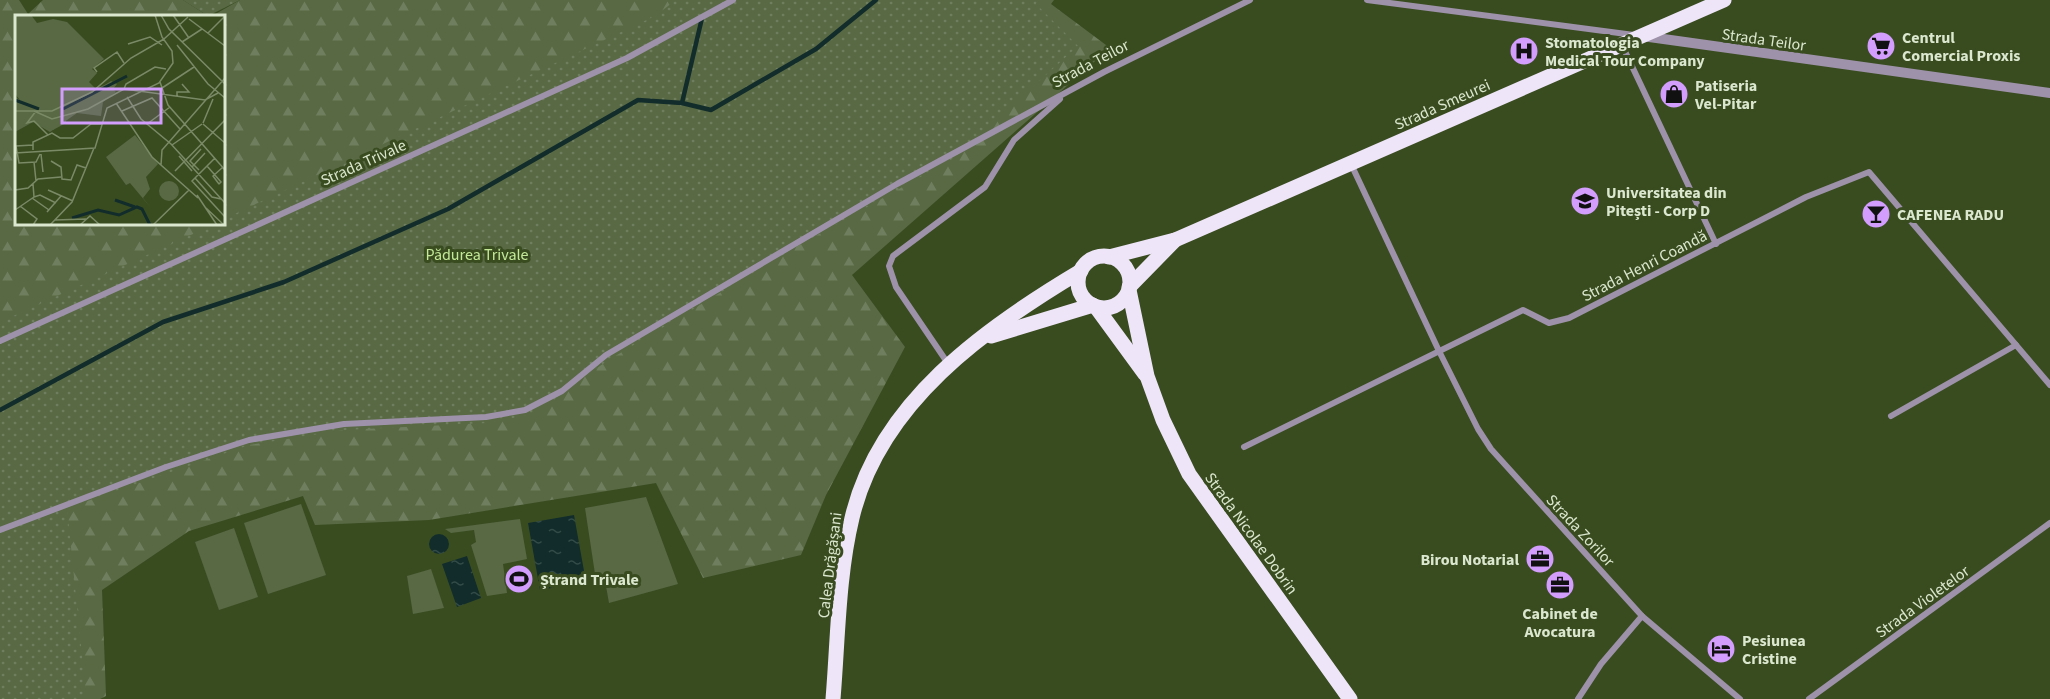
<svg xmlns="http://www.w3.org/2000/svg" width="2050" height="699" font-family="'Source Sans 3',sans-serif">
  <defs>
    <pattern id="forest-firs" width="22" height="20" patternUnits="userSpaceOnUse" patternTransform="scale(1.5)"><rect width="22" height="20" fill="#586944"/><path d="M5 1l3.5 6h-7zM16 11l3.5 6h-7z" fill="#6f7e5e"/></pattern>
    <pattern id="park-dots" width="8" height="8" patternUnits="userSpaceOnUse" patternTransform="scale(1.5)"><rect width="8" height="8" fill="#586944"/><path d="M2 2h.1M6 6h.1" fill="none" stroke="#6f7e5e" stroke-width="1.8" stroke-linecap="round"/></pattern>
    <pattern id="water-ripples" width="26" height="14" patternUnits="userSpaceOnUse" patternTransform="scale(1.5)"><rect width="26" height="14" fill="#112c2a"/><path d="M2 4q2-2 4 0t4 0M15 11q2-2 4 0t4 0" fill="none" stroke="#334b48"/></pattern>
  </defs>
  <rect width="100%" height="100%" fill="#394c20"/>
  <g fill="#586944">
    <polygon points="646,497 678,584 609,603 606,586 597,587 585,508"/>
    <polygon points="301,504 326,575 268,594 244,523"/>
    <polygon points="520,519 527,559 503,564 507,593 487,596 471,545 476,542 474,530 451,533 445,529"/>
    <polygon points="234,528 258,597 219,610 195,542"/>
    <polygon points="431,569 444,608 413,614 407,576"/>
  </g>
  <polygon fill="url(#forest-firs)" points="0,0 19,0 28,14 43,0 183,0 208,16 16,16 16,224 224,224 224,16 212,16 240,0 1054,0 1051,4 1110,48 852,275 905,347 826,495 801,555 703,578 656,483 429,520 315,525 303,496 189,531 102,590 106,696 100,699 0,699"/>
  <g fill="url(#park-dots)">
    <polygon points="183,0 240,0 208,16"/>
    <polygon points="676,0 1038,0 1036,4 1078,46 954,158 796,247 612,358 562,391 554,400 528,415 487,423 344,430 249,445 67,508 86,695 78,699 0,699 0,322 215,224 224,224 224,219 655,16"/>
  </g>
  <g fill="url(#water-ripples)">
    <polygon points="574,515 586,582 540,590 528,523"/>
    <circle cx="439" cy="544" r="10"/>
    <polygon points="467,556 481,598 457,607 442,564"/>
  </g>
  <g fill="none" stroke-linecap="round" stroke-linejoin="round">
    <g stroke="#112c2a" stroke-width="4.5">
      <polyline points="682,103 702,18"/>
      <polyline points="0,410 163,322 284,282 448,209 638,100 682,103 711,110 816,49 876,0"/>
    </g>
    <g stroke="#9e92aa" stroke-width="6">
      <polyline points="1367,0 1634,35"/>
      <polyline points="1622,45 1716,244"/>
      <polyline points="1351,164 1439,351 1478,429 1491,449 1642,616 1740,699"/>
      <polyline points="0,341 627,58 733,0"/>
      <polyline points="949,365 896,287 889,266 893,256 985,187 1014,140 1060,99"/>
      <polyline points="1891,416 2016,345"/>
      <polyline points="1244,447 1523,310 1549,323 1569,318 1806,197 1869,172 2050,385"/>
      <polyline points="0,530 166,467 249,440 344,424 486,417 525,410 562,391 606,355 897,184 1104,72 1250,0"/>
      <polyline points="1578,699 1601,664 1642,616"/>
      <polyline points="1809,699 2050,523"/>
    </g>
    <polyline stroke="#9e92aa" stroke-width="10" points="1642,36 2050,93"/>
    <g stroke="#efe5f9" stroke-width="15">
      <circle cx="1104" cy="282" r="26"/>
      <polyline points="1109,257 1175,240 1724,0"/>
      <polyline points="1129,287 1175,240"/>
      <polyline points="1129,290 1147,376 1163,420 1189,474 1350,699"/>
      <polyline points="1096,307 1145,374"/>
      <polyline points="991,336 1093,305"/>
      <path d="M833 699C838 639 838 576 852 518 879 403 985 328 1081 271"/>
    </g>
  </g>
  <defs>
    <g id="supermarket-disc" transform="scale(1.5)"><circle r="9.5" fill="#d29dfd" stroke="#394c20"/><path d="M-6-5.5h2.5l.6 2H6L4.5 2H-2.5L-4.4-4H-6ZM-1.5 3.2a1.3 1.3 0 1 0 .1 0ZM3 3.2a1.3 1.3 0 1 0 .1 0Z" fill="#111"/></g>
    <g id="hospital-disc" transform="scale(1.5)"><circle r="9.5" fill="#d29dfd" stroke="#394c20"/><path d="M-5-5h3v3.5h4V-5h3V5h-3V1.5h-4V5h-3Z" fill="#111"/></g>
    <g id="shop-disc" transform="scale(1.5)"><circle r="9.5" fill="#d29dfd" stroke="#394c20"/><path d="M-5-2.5h2.3a2.7 3.5 0 0 1 5.4 0H5L5.5 6h-11ZM-1.5-2.5h3a1.5 2.3 0 0 0-3 0Z" fill="#111"/></g>
    <g id="university-disc" transform="scale(1.5)"><circle r="9.5" fill="#d29dfd" stroke="#394c20"/><path d="M0-5L7-2L0 1L-7-2ZM-4 1L0 2.5L4 1V4Q0 6-4 4Z" fill="#111"/></g>
    <g id="bar-disc" transform="scale(1.5)"><circle r="9.5" fill="#d29dfd" stroke="#394c20"/><path d="M-6-5H6L.8 .8V4.5H3.5V6h-7V4.5H-.8V.8Z" fill="#111"/></g>
    <g id="office-disc" transform="scale(1.5)"><circle r="9.5" fill="#d29dfd" stroke="#394c20"/><path d="M-6-3h4V-5.5h4V-3h4V5H-6ZM-1-4.5V-3h2v-1.5ZM-6 0V1H6V0Z" fill="#111"/></g>
    <g id="stadium-disc" transform="scale(1.5)"><circle r="9.5" fill="#d29dfd" stroke="#394c20"/><path d="M0-5a6.5 5 0 1 0 0 10a6.5 5 0 1 0 0-10ZM-3.5-1.8h7v3.6h-7Z" fill="#111"/></g>
    <g id="hotel-disc" transform="scale(1.5)"><circle r="9.5" fill="#d29dfd" stroke="#394c20"/><path d="M-6-4.5h1.5V1H6V5H4.5V3h-9V5H-6ZM-4 0a1.8 1.8 0 1 1 3.6 0ZM.5 0V-2.5h3Q6-2.5 6 0Z" fill="#111"/></g>
  </defs>
  <g fill-rule="evenodd">
    <use href="#supermarket-disc" x="1881" y="46"/>
    <use href="#hospital-disc" x="1524" y="51"/>
    <use href="#shop-disc" x="1674" y="94"/>
    <use href="#university-disc" x="1585" y="201"/>
    <use href="#bar-disc" x="1876" y="214"/>
    <use href="#office-disc" x="1540" y="559"/>
    <use href="#stadium-disc" x="519" y="579"/>
    <use href="#office-disc" x="1560" y="585"/>
    <use href="#hotel-disc" x="1721" y="649"/>
  </g>
  <g text-anchor="middle" stroke-width="6" stroke-linejoin="round" paint-order="stroke">
    <g font-size="16" font-weight="bold" fill="#dbe7ce" stroke="#394c20" text-anchor="start">
      <text x="1902" y="43">Centrul<tspan x="1902" dy="18">Comercial Proxis</tspan></text>
      <text x="1545" y="48">Stomatologia<tspan x="1545" dy="18">Medical Tour Company</tspan></text>
      <text x="1695" y="91">Patiseria<tspan x="1695" dy="18">Vel-Pitar</tspan></text>
      <text x="1606" y="198">Universitatea din<tspan x="1606" dy="18">Pitești - Corp D</tspan></text>
      <text x="1897" y="220">CAFENEA RADU</text>
      <text x="1519" y="565" text-anchor="end">Birou Notarial</text>
      <text x="540" y="585">Ștrand Trivale</text>
      <text x="1560" y="619" text-anchor="middle">Cabinet de<tspan x="1560" dy="18">Avocatura</tspan></text>
      <text x="1742" y="646">Pesiunea<tspan x="1742" dy="18">Cristine</tspan></text>
    </g>
    <g font-size="16" fill="#dbe7ce" stroke="#394c20">
      <text transform="translate(1764 39) rotate(8)" y="6">Strada Teilor</text>
      <text transform="translate(1090 63) rotate(-28)" y="6">Strada Teilor</text>
      <text transform="translate(1442 104) rotate(-24)" y="6">Strada Smeurei</text>
      <text transform="translate(363 162) rotate(-24)" y="6">Strada Trivale</text>
      <text transform="translate(1644 265) rotate(-27)" y="6">Strada Henri Coandă</text>
      <text transform="translate(1581 530) rotate(47)" y="6">Strada Zorilor</text>
      <text transform="translate(1252 533) rotate(54)" y="6">Strada Nicolae Dobrin</text>
      <text transform="translate(829 565) rotate(-83)" y="6">Calea Drăgășani</text>
      <text transform="translate(1922 601) rotate(-36)" y="6">Strada Violetelor</text>
    </g>
    <g font-size="16" fill="#c4ea98" stroke="#394c20">
      <text x="477" y="260">Pădurea Trivale</text>
    </g>
  </g>
  <g transform="translate(15 15)">
    <rect width="210" height="210" fill="#394c20"/>
    <path d="M144 176a10 10 0 1 1 20 0a10 10 0 1 1-20 0Z" fill="#586944"/>
    <path d="M0 0H16L22 8 38 4 52 7 89 44 77 54 82 58 74 67 82 75 96 66 102 69 98 74 101 77 88 87 86 101 62 98 35 117 18 107 0 117V82L5 85 0 79Z" fill="#586944"/>
    <path d="M120 120 143 149 131 162 135 174 128 183 136 193 115 168 111 170 91 142Z" fill="#586944"/>
    <path d="M96 67 99 77 93 82 73 94 51 99V108L38 115 18 107 12 109 9 104 15 100 14 96 39 93Z" fill="#586944"/>
    <path fill="none" stroke="#112c2a" stroke-width="3" d="M0 85 24 94M48 94 112 61M100 185 120 192M57 203 83 195 104 200 122 192 127 194 135 210"/>
    <path fill="none" stroke="#7a8a66" stroke-width="1.5" d="M146 0 154 14 210 69M158 0 174 23M174 4 210 31M193 18 210 1M149 24 173 2M167 27 187 14M113 29 135 22 147 30M162 30 193 69 210 83M82 57 79 53 102 37 109 48M145 67 153 90 210 155M147 73 179 52M109 74 111 69 140 52 151 54M162 81V77H174L167 69M112 82 126 104 156 129 210 188M101 88 137 142 183 183M0 96H37L77 77 116 43 149 24M19 96 37 104 73 94 109 74 190 85 203 78M21 96 12 108 19 106 33 120M107 96 137 83 165 114M188 108 198 84M132 109 155 92M188 109 210 128M18 130 1 131 4 148 21 147 25 139M157 130 187 109M18 135V127L37 118 45 123H58L76 109H87M0 138 80 133 92 93 144 68 158 48 157 36 147 22 140 0M26 139 28 157M164 141 177 156M200 143 177 166 210 202M36 146 46 152 47 164 56 165 62 150 71 153M19 147 21 166M146 150 147 135 210 63M192 151 206 167 204 169M177 152 190 138M184 155 175 146 186 134M160 156 210 105M180 163 197 182 206 184M204 169 198 161 208 152M0 175 13 173 23 164 46 162M33 175 58 186M182 180 202 210M19 182 25 180 41 188M17 183 34 195M5 191 22 204 18 210M191 193 209 210M0 195 19 182 18 169M32 197 46 181M40 205 71 204M35 210 57 187 79 133M65 210 75 201 85 210M138 210 174 175"/>
    <path fill="#d29dfd" fill-opacity="0.15" stroke="#d29dfd" stroke-width="3" d="M47 74H146V108H47Z"/>
    <rect width="210" height="210" fill="none" stroke="#dbe7ce" stroke-width="3"/>
  </g>
</svg>
